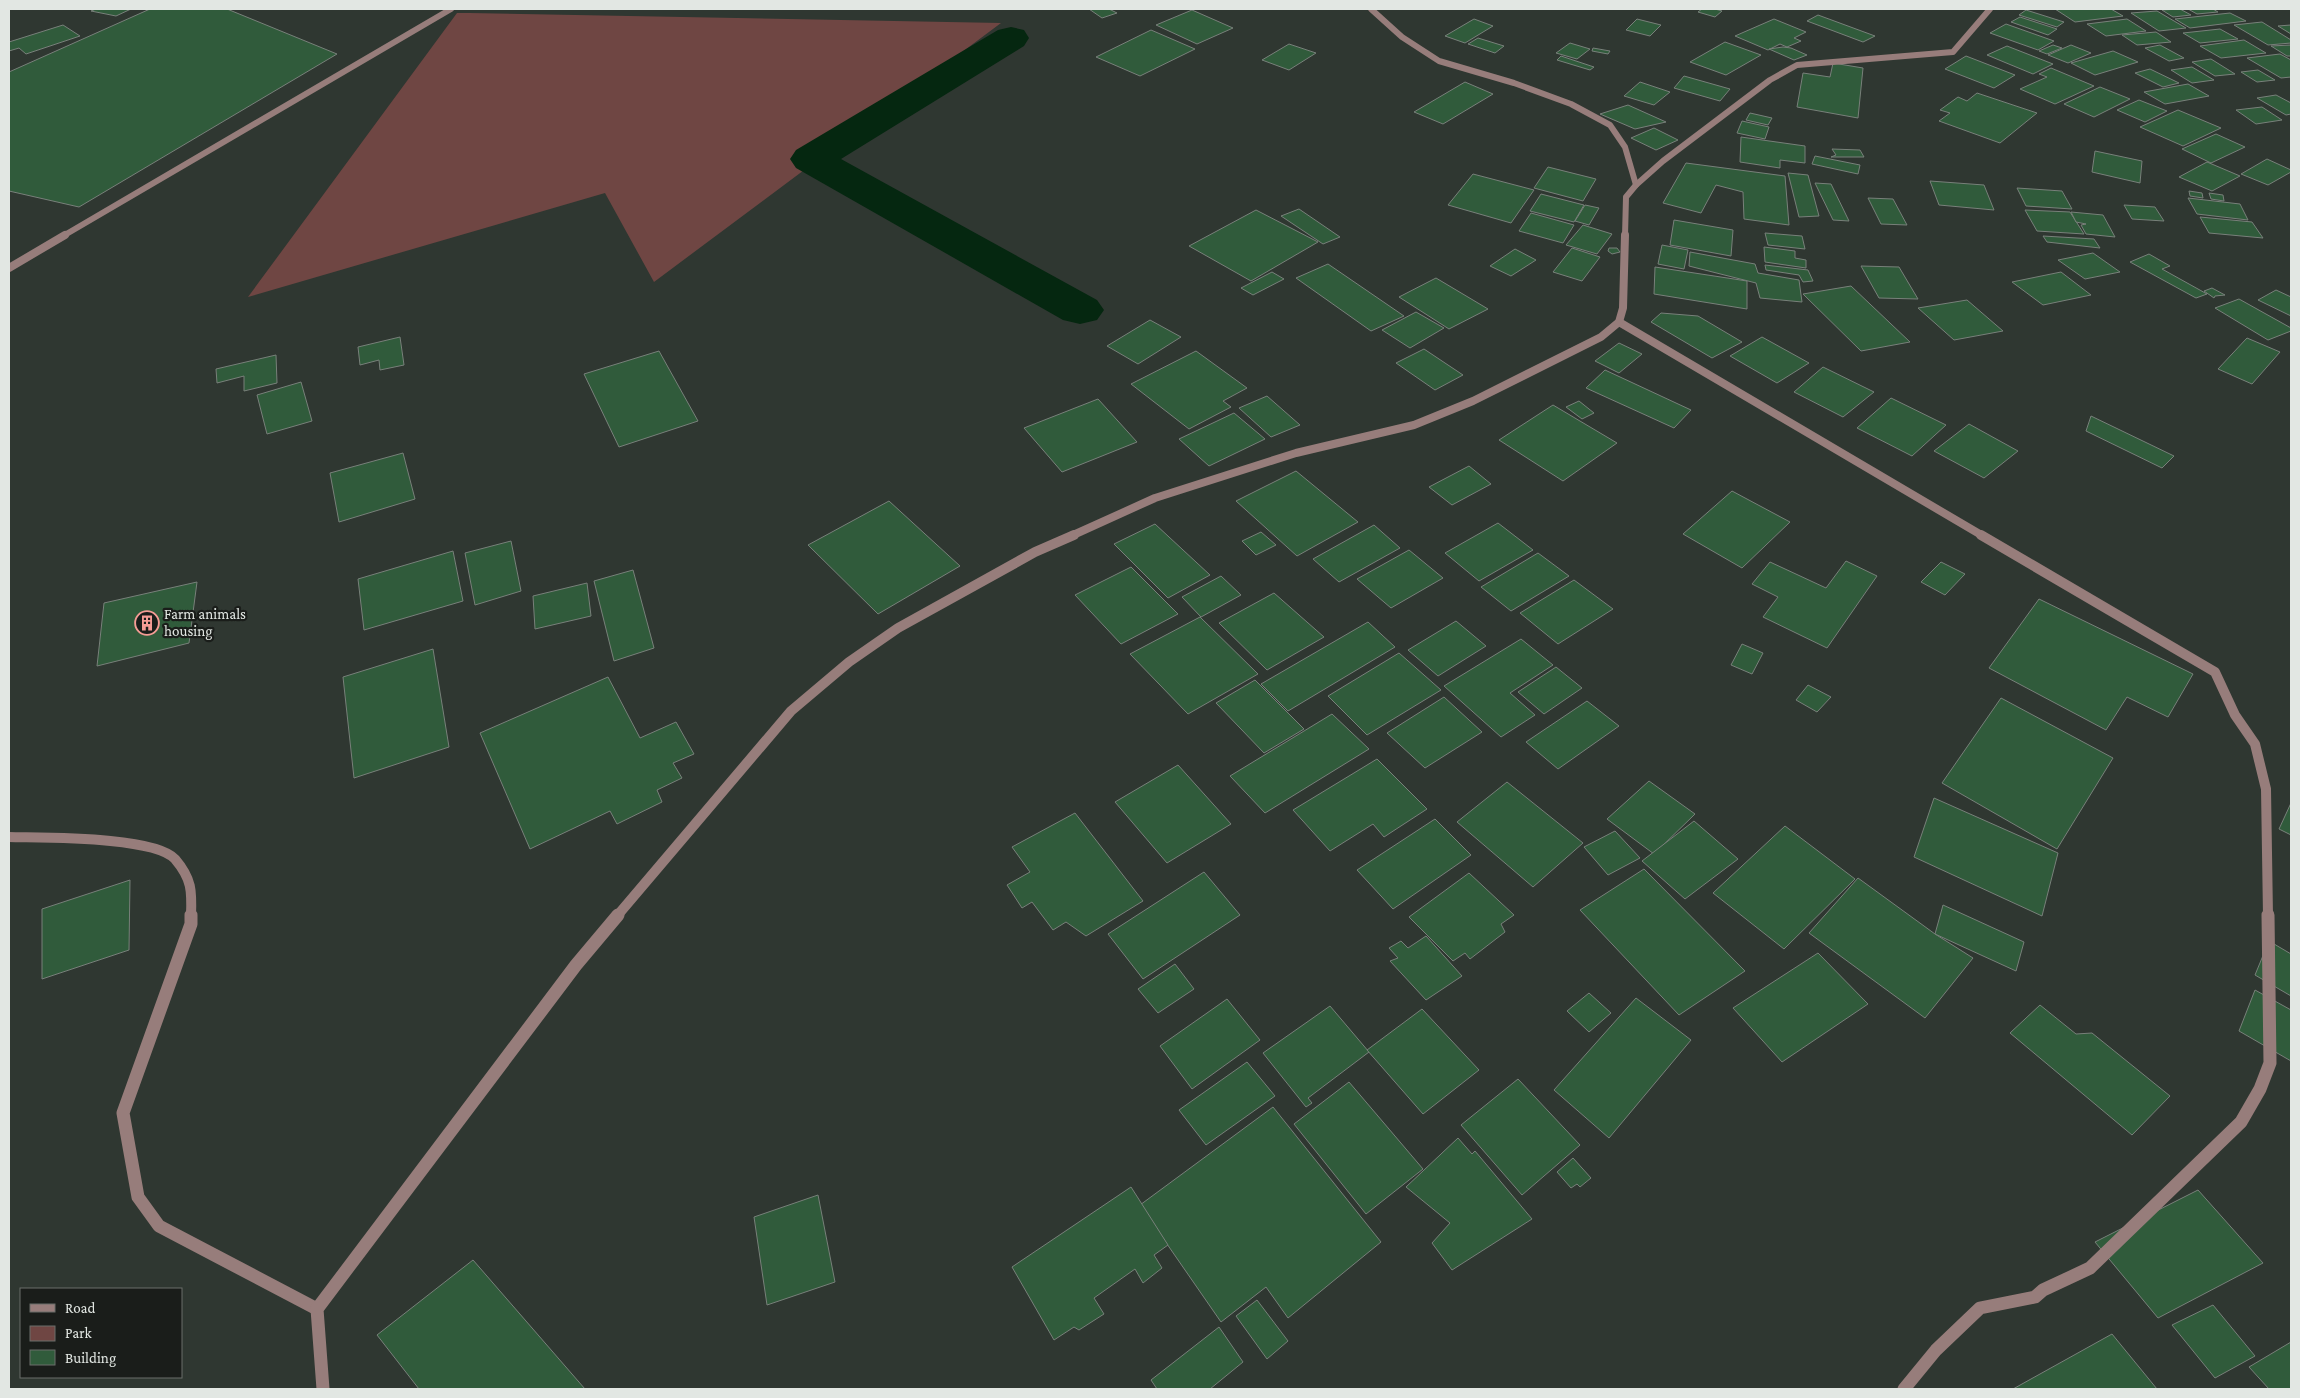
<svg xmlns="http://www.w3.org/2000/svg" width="2300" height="1398" font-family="'Crimson Pro',serif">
  <rect width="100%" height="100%" fill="#2f3731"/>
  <polygon fill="#6f4643" points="457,13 469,13 1001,23 654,282 605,193 248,297"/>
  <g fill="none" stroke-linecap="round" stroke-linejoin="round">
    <polygon fill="#052710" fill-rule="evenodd" points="1011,27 1024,30 1029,38 1024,46 841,159 1097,300 1104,310 1097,320 1080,324 1063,320 796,168 790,159 796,150 998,30"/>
  </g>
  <g fill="#305b3b" stroke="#78807a">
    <polygon points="96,9 131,9 116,16 91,11"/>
    <polygon points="150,9 227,9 337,54 79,207 9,191 9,72"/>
    <polygon points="1089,9 1109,9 1117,13 1102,18"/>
    <polygon points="1702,9 1715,9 1722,11 1715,17 1698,12"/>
    <polygon points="2055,9 2111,9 2123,16 2075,22"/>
    <polygon points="2180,9 2191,15 2173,17 2162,10"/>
    <polygon points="2188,9 2213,9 2218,12 2197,14"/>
    <polygon points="1192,10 1233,28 1197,44 1156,25"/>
    <polygon points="2026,10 2064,22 2057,27 2019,15"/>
    <polygon points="2157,11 2186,28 2159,31 2131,13"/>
    <polygon points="2230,13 2246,21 2190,28 2175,19"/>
    <polygon points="1818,15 1875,36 1863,42 1807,21"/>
    <polygon points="2020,17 2057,29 2048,35 2011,22"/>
    <polygon points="1474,19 1493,26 1465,43 1445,36"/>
    <polygon points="1637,19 1661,25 1650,36 1626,30"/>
    <polygon points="1774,19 1806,32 1794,38 1801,41 1787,47 1780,44 1768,50 1735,36"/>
    <polygon points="2127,19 2146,31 2106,36 2087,24"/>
    <polygon points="2262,22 2291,40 2291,43 2268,45 2234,25"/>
    <polygon points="2006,24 2054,41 2038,50 1990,33"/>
    <polygon points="63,25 80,36 26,54 19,48 9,51 9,42"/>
    <polygon points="2291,25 2291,34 2278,26"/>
    <polygon points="2220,29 2238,39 2200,43 2183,33"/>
    <polygon points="1151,30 1195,49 1140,76 1096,57"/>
    <polygon points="2156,32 2171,42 2137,45 2122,35"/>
    <polygon points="1478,38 1504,46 1495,53 1468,44"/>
    <polygon points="2244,40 2266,53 2221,58 2200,46"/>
    <polygon points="1725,42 1761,55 1726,75 1690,62"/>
    <polygon points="1570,43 1590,49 1577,59 1556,53"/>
    <polygon points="1289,44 1316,53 1289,70 1262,60"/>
    <polygon points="2053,45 2062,48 2047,54 2039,51"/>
    <polygon points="2071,45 2091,53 2068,63 2048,55"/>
    <polygon points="2160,45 2184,58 2169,61 2145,48"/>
    <polygon points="2291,45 2291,56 2287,56 2271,46"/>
    <polygon points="2007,46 2053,64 2033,74 1987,55"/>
    <polygon points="1783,47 1791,48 1807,55 1794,60 1769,49"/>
    <polygon points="1593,48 1610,51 1608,54 1592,51"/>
    <polygon points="2113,51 2138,62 2095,75 2071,63"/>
    <polygon points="2280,54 2291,60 2291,77 2281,78 2247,58"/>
    <polygon points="1561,56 1594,67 1590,70 1557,60"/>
    <polygon points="1966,56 2015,75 1994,88 1945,69"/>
    <polygon points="2211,59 2235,74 2215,76 2192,62"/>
    <polygon points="1833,63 1863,68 1858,118 1797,107 1803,73 1830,77"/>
    <polygon points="2192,67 2214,80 2192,83 2171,70"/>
    <polygon points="2051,68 2094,86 2055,104 2020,89 2047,77 2039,74"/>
    <polygon points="2150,69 2179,83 2163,87 2135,73"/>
    <polygon points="2258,70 2275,80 2257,82 2241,72"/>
    <polygon points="1684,76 1730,89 1720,101 1674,88"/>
    <polygon points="1465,82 1493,94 1443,124 1414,112"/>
    <polygon points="1640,82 1670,92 1654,105 1624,96"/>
    <polygon points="2188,84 2209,96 2165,104 2144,92"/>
    <polygon points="2100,87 2130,99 2094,117 2064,104"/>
    <polygon points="1977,93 2037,113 2000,143 1939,121 1950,113 1940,110 1958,97 1967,101"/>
    <polygon points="2276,95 2291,103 2291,114 2286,115 2257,98"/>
    <polygon points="2139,100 2167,111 2145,122 2117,110"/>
    <polygon points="1628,105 1666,122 1635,129 1600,114"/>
    <polygon points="2262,107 2282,120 2256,124 2236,110"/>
    <polygon points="2178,110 2221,128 2183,146 2140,127"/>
    <polygon points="1750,113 1772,118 1768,125 1746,120"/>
    <polygon points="1742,121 1769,127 1765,139 1737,133"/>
    <polygon points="1654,128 1678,140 1656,150 1631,138"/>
    <polygon points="2216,134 2245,147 2211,163 2182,149"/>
    <polygon points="1741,137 1805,146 1805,163 1780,160 1780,168 1740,162"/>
    <polygon points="1832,149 1860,150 1864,157 1831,157 1836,155"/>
    <polygon points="2095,151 2142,161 2140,183 2092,172"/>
    <polygon points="1815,156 1860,165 1858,174 1812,164"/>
    <polygon points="2267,159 2291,170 2291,172 2268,185 2241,174"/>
    <polygon points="2207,162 2240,176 2212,191 2179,177"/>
    <polygon points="1686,163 1785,176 1789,225 1744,219 1743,192 1716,185 1701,213 1663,203"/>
    <polygon points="1548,167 1596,179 1583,201 1534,188"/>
    <polygon points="1788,173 1808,175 1819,216 1799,217"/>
    <polygon points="1473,174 1534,190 1511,223 1448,205"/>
    <polygon points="1930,181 1984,185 1994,210 1939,205"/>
    <polygon points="1815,183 1831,184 1849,221 1833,220"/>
    <polygon points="2017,188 2062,191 2072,209 2026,206"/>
    <polygon points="2189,191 2202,193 2203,198 2190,196"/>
    <polygon points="2209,193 2223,195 2224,201 2211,199"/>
    <polygon points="1541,194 1584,205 1574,222 1530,211"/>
    <polygon points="1868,198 1893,199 1907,225 1881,224"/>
    <polygon points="2188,198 2240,204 2248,220 2197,214"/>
    <polygon points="1585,205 1599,208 1589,225 1575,221"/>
    <polygon points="2124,205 2155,207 2164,221 2132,219"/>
    <polygon points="1299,209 1340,237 1323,244 1281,216"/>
    <polygon points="1256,210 1318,242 1251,281 1189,246"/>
    <polygon points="2025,210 2070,212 2084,234 2037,231"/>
    <polygon points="2071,212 2103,215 2115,237 2086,234 2081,225 2086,224 2076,222"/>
    <polygon points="1531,213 1574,225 1563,243 1519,231"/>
    <polygon points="2200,217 2252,222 2263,238 2209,233"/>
    <polygon points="1674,220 1733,230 1731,256 1670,245"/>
    <polygon points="1583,225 1612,234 1597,254 1566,245"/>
    <polygon points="1765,233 1802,236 1805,249 1768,245"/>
    <polygon points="2043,236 2094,239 2100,248 2047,242"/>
    <polygon points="1662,245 1688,250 1684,269 1658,264"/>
    <polygon points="1764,247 1795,251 1795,258 1806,260 1806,268 1765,262"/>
    <polygon points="1572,248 1600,257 1582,281 1553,272"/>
    <polygon points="1609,248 1617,248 1620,252 1612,254 1608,251"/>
    <polygon points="1515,249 1536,260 1511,276 1490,266"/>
    <polygon points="1690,252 1755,264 1758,273 1799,280 1802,302 1760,298 1756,283 1689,266"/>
    <polygon points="2093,253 2120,272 2085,279 2058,260"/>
    <polygon points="2149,254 2170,266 2162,269 2207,294 2196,298 2130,262"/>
    <polygon points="1328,264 1404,316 1371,331 1296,278"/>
    <polygon points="1765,265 1808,270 1813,281 1803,282 1799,275 1766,270"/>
    <polygon points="1861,266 1899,267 1918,299 1879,298"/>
    <polygon points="1655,267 1747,281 1747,309 1654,294"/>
    <polygon points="1272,272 1284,279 1253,295 1241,288"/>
    <polygon points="2061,272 2091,295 2043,305 2012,282"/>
    <polygon points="1436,278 1488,309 1449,329 1399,297"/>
    <polygon points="1851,286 1910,342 1861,351 1803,294"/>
    <polygon points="2212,288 2225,295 2215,296 2214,298 2204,291"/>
    <polygon points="2276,290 2291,297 2291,316 2258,300"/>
    <polygon points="2239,299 2291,328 2291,331 2268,340 2215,308"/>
    <polygon points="1967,300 2003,331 1954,340 1918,308"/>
    <polygon points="1416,312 1444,328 1410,348 1382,330"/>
    <polygon points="1661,313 1698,316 1742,342 1712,358 1651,322"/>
    <polygon points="1150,320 1181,337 1138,364 1107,346"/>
    <polygon points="400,337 404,365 380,370 379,360 360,365 358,347"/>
    <polygon points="1762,337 1809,363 1777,383 1730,356"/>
    <polygon points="2247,338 2280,352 2252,384 2218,369"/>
    <polygon points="1619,343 1642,354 1619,373 1595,361"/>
    <polygon points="1424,349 1463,375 1435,390 1396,363"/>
    <polygon points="659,351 698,421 619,447 584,374"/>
    <polygon points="1196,351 1247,388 1223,401 1231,407 1189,429 1131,384"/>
    <polygon points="276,355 277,383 244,391 244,376 217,383 216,369"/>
    <polygon points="1823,367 1874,392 1843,417 1794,392"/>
    <polygon points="1605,370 1691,410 1674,428 1586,388"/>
    <polygon points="301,382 312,421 267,434 257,395"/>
    <polygon points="1267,396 1300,425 1271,437 1239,408"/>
    <polygon points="1891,398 1946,425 1912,456 1857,428"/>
    <polygon points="1098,399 1137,442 1062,472 1024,428"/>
    <polygon points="1579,401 1594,413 1582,419 1566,407"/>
    <polygon points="1553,405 1617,443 1563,481 1499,440"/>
    <polygon points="1234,413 1265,439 1209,466 1179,439"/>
    <polygon points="2091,416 2174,456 2162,468 2086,431"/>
    <polygon points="1969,424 2018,451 1984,478 1934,451"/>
    <polygon points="403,453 415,499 339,522 330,473"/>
    <polygon points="1469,466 1491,484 1452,505 1429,487"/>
    <polygon points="1296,471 1358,522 1297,556 1236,501"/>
    <polygon points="1732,491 1790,522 1742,568 1683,534"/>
    <polygon points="889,501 960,566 878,614 808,545"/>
    <polygon points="1498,523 1533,550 1479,581 1445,553"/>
    <polygon points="1155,524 1210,575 1168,598 1114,544"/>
    <polygon points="1374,525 1400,548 1339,582 1313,559"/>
    <polygon points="1261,532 1276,545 1256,555 1242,541"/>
    <polygon points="511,541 521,591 475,605 465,553"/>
    <polygon points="1409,550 1443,578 1391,608 1357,579"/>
    <polygon points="453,551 463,601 364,630 358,579"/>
    <polygon points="1538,553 1569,576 1511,611 1481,587"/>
    <polygon points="1846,561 1877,576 1827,648 1763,617 1778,597 1752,584 1770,562 1826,588"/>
    <polygon points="1941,562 1965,574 1945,595 1921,582"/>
    <polygon points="1131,567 1178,614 1121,644 1075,595"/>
    <polygon points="633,570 654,648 614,661 594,581"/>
    <polygon points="1221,576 1241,595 1201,617 1182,597"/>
    <polygon points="1574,580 1613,609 1558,644 1520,613"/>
    <polygon points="197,582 189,643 97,666 104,603"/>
    <polygon points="587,583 591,616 535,629 533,596"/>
    <polygon points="1274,593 1324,637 1267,670 1219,623"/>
    <polygon points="2039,599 2193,674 2168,717 2127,697 2106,730 1989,668"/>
    <polygon points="1200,617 1258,674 1188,714 1130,654"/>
    <polygon points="1456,621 1486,646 1438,676 1408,650"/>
    <polygon points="1368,622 1395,647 1288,711 1261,684"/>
    <polygon points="1521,639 1553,665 1510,693 1535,715 1501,737 1444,686"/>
    <polygon points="1742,644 1763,653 1752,674 1731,665"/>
    <polygon points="433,649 449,747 354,778 343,677"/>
    <polygon points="1399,653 1441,690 1367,735 1328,696"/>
    <polygon points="1556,667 1582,688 1544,714 1518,692"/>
    <polygon points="608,677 640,738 676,722 694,754 673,763 682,778 657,790 662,802 617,824 610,811 530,849 480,733"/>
    <polygon points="1255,680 1304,729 1264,753 1216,703"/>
    <polygon points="1808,685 1831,697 1817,712 1796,700"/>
    <polygon points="1444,697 1482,732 1425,768 1387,733"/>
    <polygon points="2001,698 2113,758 2057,849 1942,783"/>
    <polygon points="1587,701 1619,726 1558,769 1526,742"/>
    <polygon points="1332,714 1369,749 1265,813 1230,776"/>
    <polygon points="1377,759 1427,809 1384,837 1373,824 1330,851 1293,810"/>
    <polygon points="1178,765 1231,824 1167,863 1115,802"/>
    <polygon points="1649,781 1695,814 1654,854 1607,819"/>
    <polygon points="1507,782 1583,843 1533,887 1457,822"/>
    <polygon points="1934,798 2058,853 2042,916 1914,857"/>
    <polygon points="2291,803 2291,835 2279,829"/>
    <polygon points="1075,813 1143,901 1086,936 1066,922 1053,930 1032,902 1022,908 1007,885 1030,872 1012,847"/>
    <polygon points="1435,819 1471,855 1393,909 1357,870"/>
    <polygon points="1694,821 1738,859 1685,899 1642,861"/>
    <polygon points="1785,826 1855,879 1784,949 1713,893"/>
    <polygon points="1615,831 1640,858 1608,875 1584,847"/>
    <polygon points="1644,869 1745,971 1679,1015 1580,910"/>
    <polygon points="1204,872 1240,915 1143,979 1108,934"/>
    <polygon points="1469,873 1514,915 1501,924 1505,932 1470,959 1465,953 1453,961 1409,917"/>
    <polygon points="1858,878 1935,934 1973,958 1925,1018 1809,933"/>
    <polygon points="130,880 129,950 42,979 42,909"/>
    <polygon points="1943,905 2024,942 2016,971 1935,934"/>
    <polygon points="1426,936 1462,976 1426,1000 1390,961 1398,958 1389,948 1401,941 1408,948"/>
    <polygon points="2269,941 2291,954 2291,996 2255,975"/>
    <polygon points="1818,953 1868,1004 1782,1062 1733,1008"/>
    <polygon points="1175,964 1194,989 1158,1013 1138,989"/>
    <polygon points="2255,990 2291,1010 2291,1061 2239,1031"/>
    <polygon points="1589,993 1611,1013 1589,1032 1567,1011"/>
    <polygon points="1636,998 1691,1040 1609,1138 1554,1090"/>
    <polygon points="1227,999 1260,1040 1192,1089 1160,1046"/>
    <polygon points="2040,1005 2076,1034 2092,1033 2170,1096 2132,1135 2010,1033"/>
    <polygon points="1330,1006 1369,1052 1308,1098 1312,1103 1306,1107 1263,1053"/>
    <polygon points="1422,1009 1479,1070 1423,1114 1367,1050"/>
    <polygon points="1247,1062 1275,1096 1206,1145 1179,1110"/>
    <polygon points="1518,1079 1580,1145 1522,1195 1461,1125"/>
    <polygon points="1349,1082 1423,1169 1366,1214 1294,1124"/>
    <polygon points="1273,1107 1381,1242 1288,1318 1266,1287 1221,1322 1140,1205"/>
    <polygon points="1458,1138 1472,1154 1475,1151 1532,1219 1452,1270 1432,1243 1450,1223 1406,1187"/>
    <polygon points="1573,1158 1591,1178 1580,1187 1577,1184 1571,1188 1557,1172"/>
    <polygon points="1131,1187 1168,1245 1154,1255 1162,1268 1143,1283 1135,1269 1094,1298 1104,1314 1079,1330 1074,1327 1054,1340 1012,1267"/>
    <polygon points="2198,1190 2263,1263 2158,1318 2095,1242"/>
    <polygon points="818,1195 835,1282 767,1305 754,1217"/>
    <polygon points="473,1260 585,1389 419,1389 377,1335"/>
    <polygon points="1257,1300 1288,1341 1267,1359 1236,1316"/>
    <polygon points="2213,1305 2255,1356 2215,1378 2172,1325"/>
    <polygon points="1219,1327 1243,1362 1210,1389 1157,1389 1151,1380"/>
    <polygon points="2112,1334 2157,1389 2013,1389"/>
    <polygon points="2291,1342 2291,1389 2269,1389 2249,1367"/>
  </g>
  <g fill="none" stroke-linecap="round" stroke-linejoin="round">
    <g stroke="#977d7b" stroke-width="6">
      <polyline points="1371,9 1402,37 1439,61 1514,83 1571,104 1610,125 1625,147 1636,185"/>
      <polyline points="63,236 451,9"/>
      <polyline points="1625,236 1626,197 1636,185 1663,161 1770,80 1797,65 1953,52 1990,9"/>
    </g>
    <g stroke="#977d7b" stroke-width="8">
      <polyline points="9,268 65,235"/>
      <polyline points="1619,322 1983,536"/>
      <polyline points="1071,536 1155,498 1296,453 1414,425 1473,401 1601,337 1619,322 1623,308 1625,235"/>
    </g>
    <g stroke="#977d7b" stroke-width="10">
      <polyline points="1981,535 2215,672 2235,715 2255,744 2266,789 2268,916"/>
      <path d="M9 837C42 838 154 836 175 859 192 879 192 891 191 916"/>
      <polyline points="617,916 791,711 849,662 898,628 1035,552 1074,535"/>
    </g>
    <g stroke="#977d7b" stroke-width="13">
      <polyline points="191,915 191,924 123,1113 138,1197 159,1226 317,1309"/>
      <polyline points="323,1389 317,1309 576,965 618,915"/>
      <polyline points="1904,1389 1936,1350 1980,1308 2035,1297 2043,1290 2090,1268 2241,1122 2260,1089 2270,1063 2268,915"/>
    </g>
  </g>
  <defs>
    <g id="building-ring" transform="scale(1.25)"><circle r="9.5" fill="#1a1d1a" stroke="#f59c95" stroke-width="1.5"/><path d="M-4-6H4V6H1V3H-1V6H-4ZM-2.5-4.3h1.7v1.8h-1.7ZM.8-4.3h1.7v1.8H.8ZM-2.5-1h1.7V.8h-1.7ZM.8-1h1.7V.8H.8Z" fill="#f59c95"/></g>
  </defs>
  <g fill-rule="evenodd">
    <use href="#building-ring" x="147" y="623"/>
  </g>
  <g text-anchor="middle" stroke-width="4.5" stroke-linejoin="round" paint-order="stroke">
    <g font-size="15" fill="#e2e7e3" stroke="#1a1d1a" text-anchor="start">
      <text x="164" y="619">Farm animals<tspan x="164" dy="17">housing</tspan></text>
    </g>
  </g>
  <rect width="2300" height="1398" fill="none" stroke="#e2e7e3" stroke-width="20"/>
  <rect x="20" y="1288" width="162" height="90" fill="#1a1d1a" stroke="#6a6e6a"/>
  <rect x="30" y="1304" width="25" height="8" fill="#977d7b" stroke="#6a6e6a"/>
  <text x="65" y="1313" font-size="15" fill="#e2e7e3">Road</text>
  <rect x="30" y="1326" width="25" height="15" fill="#6f4643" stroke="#6a6e6a"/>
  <text x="65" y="1338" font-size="15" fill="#e2e7e3">Park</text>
  <rect x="30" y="1350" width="25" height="15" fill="#305b3b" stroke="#6a6e6a"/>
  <text x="65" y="1363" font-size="15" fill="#e2e7e3">Building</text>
</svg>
